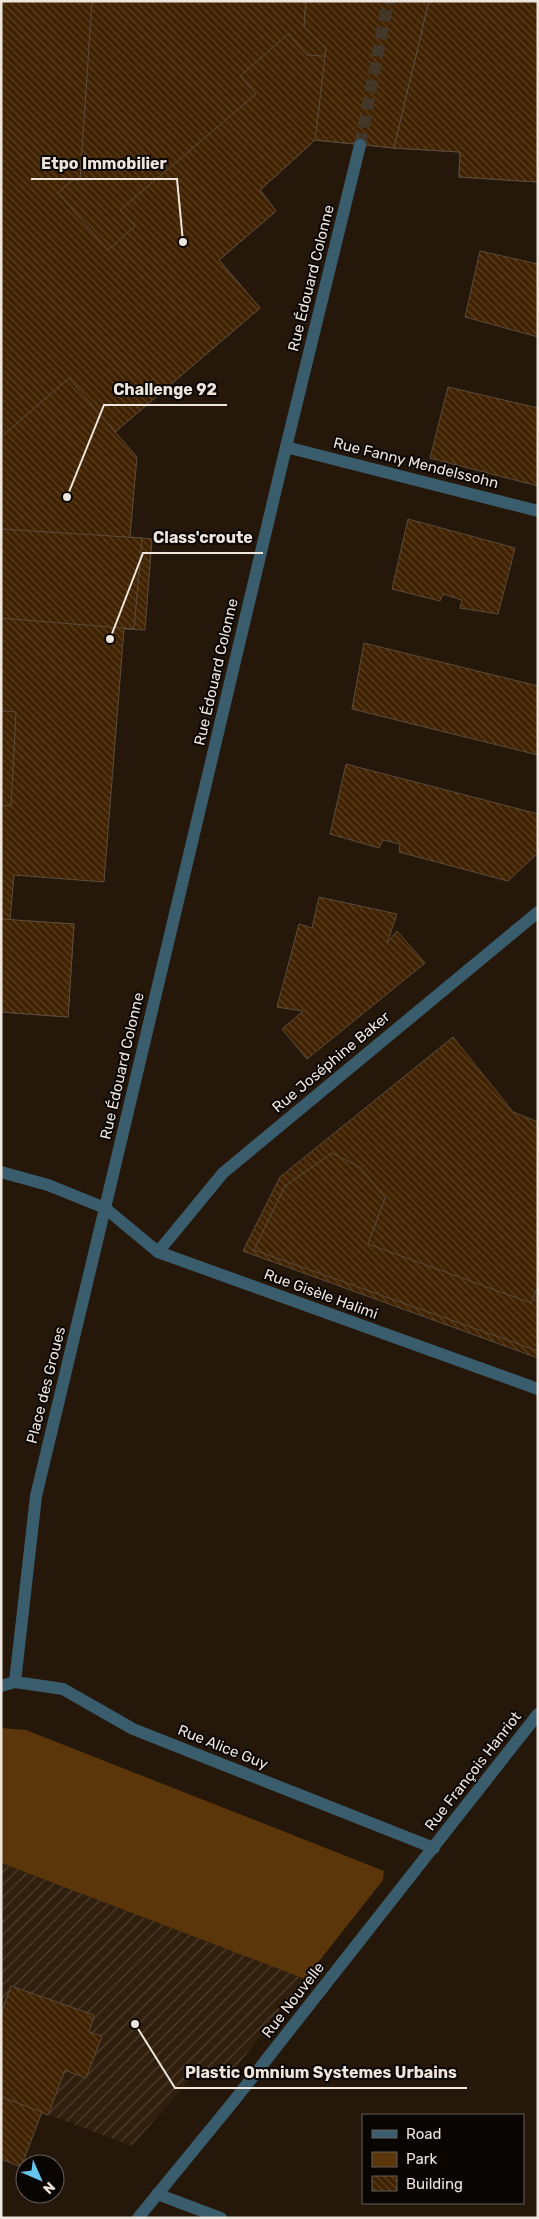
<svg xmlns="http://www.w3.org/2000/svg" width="539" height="2219" font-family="Rubik,sans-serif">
  <defs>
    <pattern id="industrial-furrows" width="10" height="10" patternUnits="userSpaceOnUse" patternTransform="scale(1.25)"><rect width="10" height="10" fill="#311f0d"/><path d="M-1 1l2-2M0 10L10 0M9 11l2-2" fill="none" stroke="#4f3f30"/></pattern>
    <pattern id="building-back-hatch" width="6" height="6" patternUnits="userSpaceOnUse" patternTransform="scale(1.25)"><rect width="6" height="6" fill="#402200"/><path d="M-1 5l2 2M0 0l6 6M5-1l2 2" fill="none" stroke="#5c4225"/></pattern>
  </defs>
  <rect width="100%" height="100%" fill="#25180b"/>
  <polygon fill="url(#industrial-furrows)" points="1,1863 305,1979 227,2079 198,2070 132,2146 1,2097"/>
  <polygon fill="#5b360b" points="1,1728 26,1730 384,1871 383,1880 305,1979 1,1863"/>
  <g fill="url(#building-back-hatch)" stroke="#5a4b3d">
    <polygon points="1,1 306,1 304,27 326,48 315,140 260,190 276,211 219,260 260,308 115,432 137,457 130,537 152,539 145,630 124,629 104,882 14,875 10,920 74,924 68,1017 1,1012"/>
    <polygon points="1,1 92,1 80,180 72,180 58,193 108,250 135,226 120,210 256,94 240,76 288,34 307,55 442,64 446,1 538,1 538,182 459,177 460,152 394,148 315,140 260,190 276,211 219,260 260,308 115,432 69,378 1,437"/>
    <polygon points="306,1 429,1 394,148 315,140 326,48 304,27"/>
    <polygon points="429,1 538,1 538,182 459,177 460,152 394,148"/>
    <polygon points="480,251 538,264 538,337 465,317"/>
    <polygon points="448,387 538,408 538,486 430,458"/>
    <polygon points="408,519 515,548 498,614 460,608 462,600 443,594 440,601 392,589"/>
    <polygon points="1,529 142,538 134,629 1,618"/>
    <polygon points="364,643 538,686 538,755 352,709"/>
    <polygon points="1,711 16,712 11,806 1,805"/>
    <polygon points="346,764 538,814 538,853 508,881 399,852 400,844 383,840 379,848 330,834"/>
    <polygon points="319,897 397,914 387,943 397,931 425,963 307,1059 282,1029 303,1011 277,1007 299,924 312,928"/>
    <polygon points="1,919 74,924 68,1017 1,1012"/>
    <polygon points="453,1037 513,1112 538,1122 538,1358 243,1251 280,1177"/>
    <polygon points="332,1153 361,1168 385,1198 368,1244 531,1303 538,1286 538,1351 254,1250 285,1186"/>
    <polygon points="11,1986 94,2015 89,2032 102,2036 86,2078 65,2070 48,2115 1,2097 1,2013"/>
    <polygon points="1,2097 42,2112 21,2167 1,2159"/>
  </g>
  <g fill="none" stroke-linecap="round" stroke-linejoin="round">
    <polyline stroke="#43372a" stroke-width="12" stroke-dasharray="12 6" stroke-linecap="butt" points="360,145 388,1"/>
    <g stroke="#3a5d6e" stroke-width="12">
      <polyline points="286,447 538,511"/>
      <polyline points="158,1252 223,1173 538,912"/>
      <polyline points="15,1682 36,1496 105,1208 158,1252 538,1389"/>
    </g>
    <g stroke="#3a5d6e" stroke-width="12">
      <polyline points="1,1172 48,1185 105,1208 286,447 360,145"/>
      <polyline points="157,2194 221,2218"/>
    </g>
    <g stroke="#3a5d6e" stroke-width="12">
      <polyline points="1,1686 15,1682 63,1689 133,1729 434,1848"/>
      <polyline points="138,2218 233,2102 538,1714"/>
    </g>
  </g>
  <g text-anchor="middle" stroke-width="4" stroke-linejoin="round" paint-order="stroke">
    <g font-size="15" fill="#eee5dd" stroke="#090502">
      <text transform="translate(311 278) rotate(-76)" y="5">Rue Édouard Colonne</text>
      <text transform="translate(416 463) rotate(14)" y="5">Rue Fanny Mendelssohn</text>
      <text transform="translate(216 672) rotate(-77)" y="5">Rue Édouard Colonne</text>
      <text transform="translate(331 1062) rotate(-40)" y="5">Rue Joséphine Baker</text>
      <text transform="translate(122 1066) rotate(-77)" y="5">Rue Édouard Colonne</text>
      <text transform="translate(321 1294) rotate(20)" y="5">Rue Gisèle Halimi</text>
      <text transform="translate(46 1385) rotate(-76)" y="5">Place des Groues</text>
      <text transform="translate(223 1747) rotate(22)" y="5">Rue Alice Guy</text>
      <text transform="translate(473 1771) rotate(-52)" y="5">Rue François Hanriot</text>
      <text transform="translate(293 2000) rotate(-52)" y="5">Rue Nouvelle</text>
    </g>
  </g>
  <path fill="none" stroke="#eee5dd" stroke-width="2" d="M183 242L177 179H31M67 497L104 405H227M110 639L143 553H263M135 2024L175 2088H467"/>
  <g fill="#eee5dd" stroke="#090502" stroke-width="2">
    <circle cx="183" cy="242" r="5"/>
    <circle cx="67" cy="497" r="5"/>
    <circle cx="110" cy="639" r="5"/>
    <circle cx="135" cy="2024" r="5"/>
  </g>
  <g font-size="16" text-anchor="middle" font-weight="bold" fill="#eee5dd" stroke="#090502" stroke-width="4" stroke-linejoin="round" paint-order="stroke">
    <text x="104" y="169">Etpo Immobilier</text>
    <text x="165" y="395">Challenge 92</text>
    <text x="203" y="543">Class'croute</text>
    <text x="321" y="2078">Plastic Omnium Systemes Urbains</text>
  </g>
  <rect width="539" height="2219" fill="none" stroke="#eee5dd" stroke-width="5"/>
  <rect x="362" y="2114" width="162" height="90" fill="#090502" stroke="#655f5a"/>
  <rect x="372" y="2130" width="25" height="8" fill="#3a5d6e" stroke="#655f5a"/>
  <text x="406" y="2139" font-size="15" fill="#eee5dd">Road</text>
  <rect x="372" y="2152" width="25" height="15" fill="#5b360b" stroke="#655f5a"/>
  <text x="406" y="2164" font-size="15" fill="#eee5dd">Park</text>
  <rect x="372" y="2176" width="25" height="15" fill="url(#building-back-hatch)" stroke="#655f5a"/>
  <text x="406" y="2189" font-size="15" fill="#eee5dd">Building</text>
  <g transform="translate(40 2179) rotate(135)"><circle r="24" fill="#090502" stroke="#655f5a"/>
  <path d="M0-4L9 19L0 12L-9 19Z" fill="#66c4ef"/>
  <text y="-8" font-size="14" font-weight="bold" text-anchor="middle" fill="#eee5dd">N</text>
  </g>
</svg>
